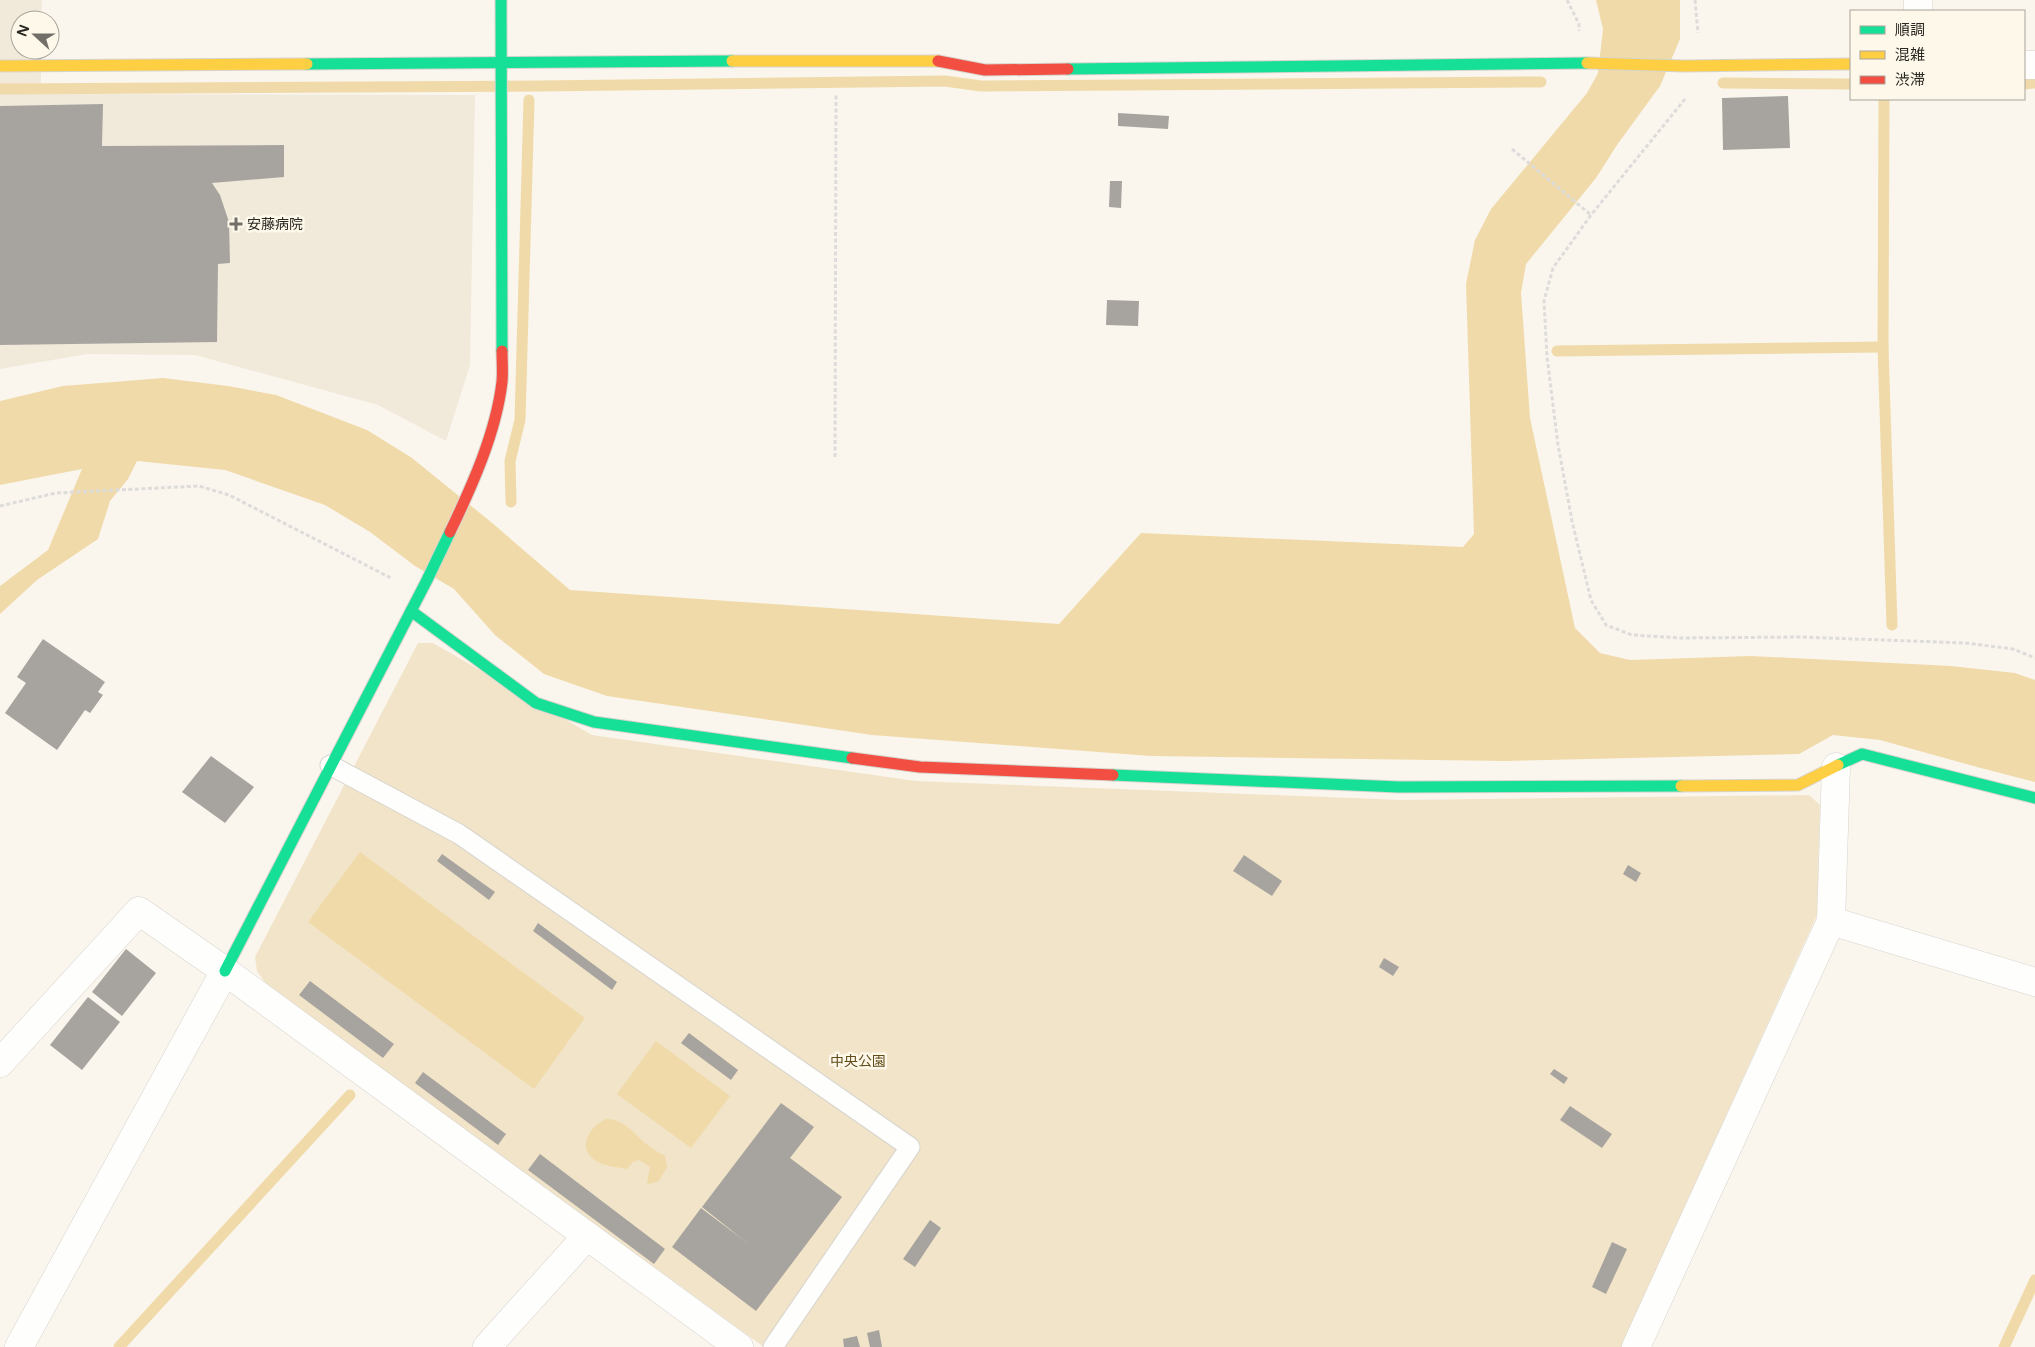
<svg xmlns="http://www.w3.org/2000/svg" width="2035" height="1347" font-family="'Varela Round','Noto Sans JP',sans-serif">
  <rect width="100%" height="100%" fill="#faf6ee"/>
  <polygon fill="#f1eadb" points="0,0 42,0 41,20 20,20 20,50 41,50 41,94 475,95 470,365 446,441 378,405 195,355 87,354 0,369"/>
  <polygon fill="#f2e4c8" points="418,643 433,643 592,735 916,781 1401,800 1809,795 1820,805 1817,915 1621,1347 764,1347 266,984 257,971 255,957"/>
  <g fill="#f0daa9">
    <polygon points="1596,0 1680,0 1680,39 1660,86 1617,145 1596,178 1526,264 1521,293 1530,418 1575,628 1600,653 1630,660 1751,656 1951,666 2015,673 2035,680 2035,782 1977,767 1880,740 1833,735 1799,754 1505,761 1151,756 872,735 607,696 544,674 495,635 454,589 415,566 370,532 325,505 225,470 137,461 128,479 110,501 98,539 37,580 0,614 0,586 48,550 82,469 0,485 0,401 63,386 163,378 228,386 276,395 367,430 412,458 491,522 570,590 1059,624 1141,533 1463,547 1474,534 1466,284 1475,240 1491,209 1587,93 1598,73 1603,29"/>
    <polygon points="360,852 585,1018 534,1089 308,922"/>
    <polygon points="656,1041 730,1096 691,1148 617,1094"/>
    <path d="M606 1119C623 1119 633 1132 645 1143 651 1148 658 1152 665 1156L667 1167 659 1181 649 1184 647 1183 650 1167 639 1160 633 1162 627 1169C616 1167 602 1166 593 1159 577 1145 591 1126 606 1119Z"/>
  </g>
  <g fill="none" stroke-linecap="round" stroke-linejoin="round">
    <g stroke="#f0daa9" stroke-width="11">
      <polyline points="1723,83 1851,84"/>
      <polyline points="2024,84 2035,83"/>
      <polyline points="0,89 539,86 945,81 981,86 1541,82"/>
      <polyline points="1884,99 1883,347 1892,625"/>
      <polyline points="1557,351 1883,347"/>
      <polyline points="511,502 510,461 520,420 529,100"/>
      <polyline points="119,1347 350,1095"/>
      <polyline points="2004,1347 2035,1280"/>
    </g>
  </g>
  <g fill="#a7a49f">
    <polygon points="1788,96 1790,148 1723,150 1722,98"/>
    <polygon points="103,104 102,146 284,145 284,177 212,183 220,195 229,222 230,263 218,264 217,342 0,345 0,106"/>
    <polygon points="1118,113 1169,116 1168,129 1118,126"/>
    <polygon points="1110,181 1122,181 1121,208 1109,207"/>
    <polygon points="1107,300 1139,301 1138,326 1106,325"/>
    <polygon points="43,639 105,682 98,692 103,695 90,713 85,710 57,750 5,713 26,683 17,677"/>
    <polygon points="211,756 254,787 225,823 182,792"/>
    <polygon points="442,854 495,892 489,900 437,861"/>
    <polygon points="1244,855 1282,881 1272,896 1233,871"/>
    <polygon points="1628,865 1641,873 1636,882 1623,874"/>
    <polygon points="538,923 617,982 612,990 533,931"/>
    <polygon points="126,949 156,973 122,1016 92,992"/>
    <polygon points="1384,958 1399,967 1393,976 1379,967"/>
    <polygon points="310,981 394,1044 383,1058 299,995"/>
    <polygon points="88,997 120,1022 82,1070 50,1045"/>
    <polygon points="689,1033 738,1070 731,1080 681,1043"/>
    <polygon points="1554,1069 1568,1078 1564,1084 1550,1074"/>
    <polygon points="423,1072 506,1134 498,1145 415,1083"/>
    <polygon points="781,1103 814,1127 790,1158 842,1197 756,1311 672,1247 701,1208 746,1242 702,1207"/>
    <polygon points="1570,1106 1612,1134 1602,1148 1560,1120"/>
    <polygon points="540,1154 665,1249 654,1264 528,1170"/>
    <polygon points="930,1220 941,1228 915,1267 903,1259"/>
    <polygon points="1612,1242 1627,1249 1606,1294 1592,1287"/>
    <polygon points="879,1330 882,1347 870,1347 867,1333"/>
    <polygon points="857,1336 860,1347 844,1347 843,1339"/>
  </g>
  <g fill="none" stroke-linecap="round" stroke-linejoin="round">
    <g stroke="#d7d4ce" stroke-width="21">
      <polyline id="lane" points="330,765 459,834 910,1147 773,1347"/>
    </g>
    <g stroke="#d7d4ce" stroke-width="29">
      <g id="street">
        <polyline points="1918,0 1918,11"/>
        <polyline points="2024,65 2035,65"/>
        <polyline points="1831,921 2035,982"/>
        <polyline points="0,1063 139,911 225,971 739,1347"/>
        <polyline points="19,1347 225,971"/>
        <polyline points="487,1347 587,1236"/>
        <polyline points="1636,1347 1831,921 1836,767"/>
      </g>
    </g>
    <g stroke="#d7d4ce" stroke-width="13">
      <g id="fast">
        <polyline points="501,0 502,351"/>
        <polyline points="307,64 732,61"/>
        <polyline points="1068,69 1587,63"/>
        <polyline points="411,611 536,703 594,722 852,758"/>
        <polyline points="1838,765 1862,754 2035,798"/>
        <polyline points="1113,775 1399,787 1681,786"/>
        <polyline points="225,971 427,580 450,532"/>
      </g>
    </g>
    <g stroke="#d7d4ce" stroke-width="13">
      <g id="slow">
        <polyline points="732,61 938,61"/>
        <polyline points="1587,63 1684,66 1851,64"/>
        <polyline points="0,66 307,64"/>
        <polyline points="1681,786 1798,785 1838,765"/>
      </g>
    </g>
    <g stroke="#d7d4ce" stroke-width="13">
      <g id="jam">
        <polyline points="938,61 985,70 1068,69"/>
        <path d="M450 532C472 486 496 433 502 382 503 372 502 361 502 351"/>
        <polyline points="852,758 920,767 1113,775"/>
      </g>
    </g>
    <g stroke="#dedcda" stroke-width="3" stroke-dasharray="4 2.5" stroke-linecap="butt">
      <polyline points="1567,0 1579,24 1579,31"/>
      <polyline points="1695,0 1698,33"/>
      <polyline points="1685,99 1591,215 1553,268 1544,301 1547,357 1558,445 1572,521 1591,600 1606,625 1632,635 1681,638 1800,637 1966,643 2013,649 2035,658"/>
      <polyline points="1512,149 1591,215"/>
      <polyline points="835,457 836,93"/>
      <polyline points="0,506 56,493 199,486 229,495 391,578"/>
    </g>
    <use href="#lane" stroke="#fefefc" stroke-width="19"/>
    <use href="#street" stroke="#fefefc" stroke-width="28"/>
    <use href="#fast" stroke="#16e098" stroke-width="11"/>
    <use href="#slow" stroke="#ffcf43" stroke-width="11"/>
    <use href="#jam" stroke="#f24e42" stroke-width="11"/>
  </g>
  <path fill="#726f69" stroke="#fef8ea" stroke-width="2" d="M233.5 216.5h5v5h5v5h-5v5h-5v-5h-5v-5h5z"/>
  <g text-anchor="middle" stroke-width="5" stroke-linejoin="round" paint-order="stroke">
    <g font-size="14" fill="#292722" stroke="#fef8ea" text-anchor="start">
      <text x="247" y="229">安藤病院</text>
    </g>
    <g font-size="14" fill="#614d1a" stroke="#fef8ea">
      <text x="858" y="1066">中央公園</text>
    </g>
  </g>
  <rect x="1850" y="10" width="175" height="90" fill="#fef8ea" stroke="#a9a49a"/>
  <rect x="1860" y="26" width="25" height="8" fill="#16e098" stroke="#a9a49a"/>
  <text x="1895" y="35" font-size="15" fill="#292722">順調</text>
  <rect x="1860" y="51" width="25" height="8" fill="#ffcf43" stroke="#a9a49a"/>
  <text x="1895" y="60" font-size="15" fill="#292722">混雑</text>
  <rect x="1860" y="76" width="25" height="8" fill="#f24e42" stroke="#a9a49a"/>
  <text x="1895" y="85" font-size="15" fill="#292722">渋滞</text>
  <g transform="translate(35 35) rotate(291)"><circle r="24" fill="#fef8ea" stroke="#a9a49a"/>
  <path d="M0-4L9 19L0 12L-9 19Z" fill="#726f69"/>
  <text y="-8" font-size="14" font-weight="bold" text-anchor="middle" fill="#292722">N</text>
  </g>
</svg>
